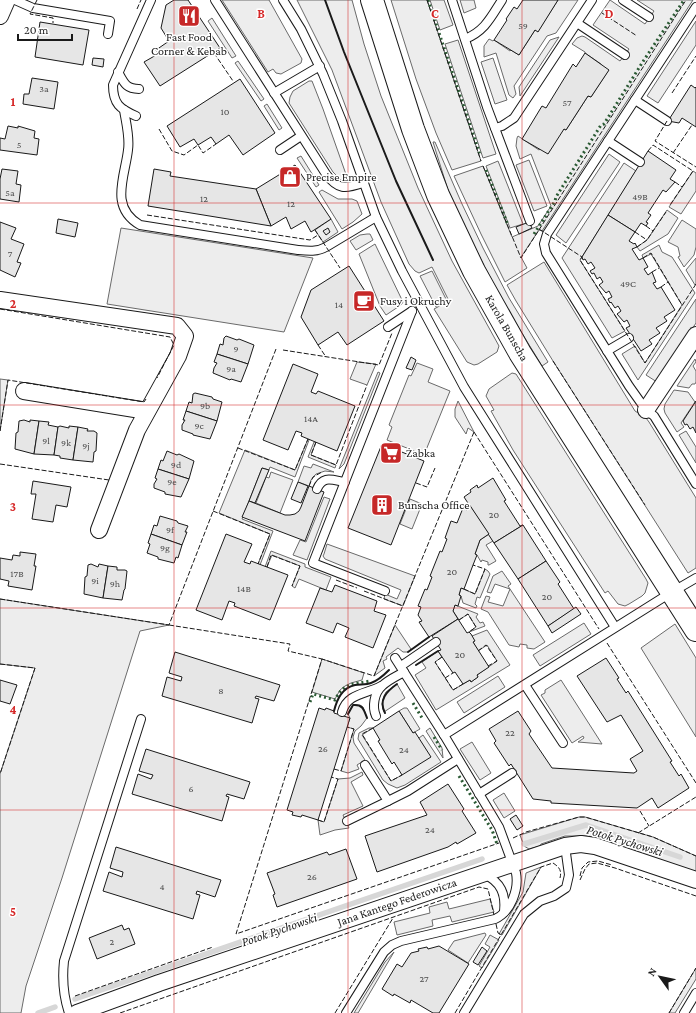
<svg xmlns="http://www.w3.org/2000/svg" width="696" height="1013" font-family="'Crimson Pro',serif">
  <rect width="100%" height="100%" fill="#fff"/>
  <g fill="#ededed" stroke="#6a6a6a">
    <polygon points="222,0 269,0 302,59 301,63 281,74 276,73 273,69 268,72"/>
    <polygon points="297,0 352,0 364,44 381,96 418,188 452,261 499,346 497,352 478,364 474,365 467,362 434,309 449,301 432,267 419,273 415,271 409,264 381,202 332,70"/>
    <polygon points="391,0 427,0 481,161 452,170 436,133 416,79"/>
    <polygon points="430,0 444,0 453,25 440,30"/>
    <polygon points="460,0 474,0 476,8 464,13"/>
    <polygon points="558,0 578,0 556,33 547,36 514,86 516,94 513,98 509,95 496,53 484,57 484,46 489,39 493,41 494,40 510,51 511,50 519,55 535,30 538,31"/>
    <polygon points="610,0 645,24 654,11 637,0 693,0 542,231 539,230 521,257 527,268 505,282 481,234 454,176 483,166 512,237 538,226 551,206 531,154 520,159 516,146 517,138 518,136 539,150 564,129 566,130 588,96 591,97 608,71 601,65 601,64 585,53 585,52 572,44 577,38 582,36 585,37 620,61 629,49 593,25"/>
    <polygon points="212,18 236,56 232,58 208,21"/>
    <polygon points="696,21 696,45 658,103 647,96"/>
    <polygon points="559,37 520,96 519,87 550,40"/>
    <polygon points="458,40 496,154 483,158 445,44"/>
    <polygon points="493,58 507,100 495,104 481,62"/>
    <polygon points="238,61 264,99 261,101 235,63"/>
    <polygon points="309,81 312,81 323,109 348,180 346,181 341,180 333,172 289,103 290,97 293,91"/>
    <polygon points="267,104 282,128 279,130 264,106"/>
    <polygon points="433,142 435,142 462,204 483,248 509,298 548,362 542,366 503,302 461,221 448,190"/>
    <polygon points="609,154 620,162 566,243 556,235"/>
    <polygon points="301,156 319,185 316,187 297,158"/>
    <polygon points="529,160 547,206 534,211 516,165"/>
    <polygon points="498,161 523,224 510,228 486,166"/>
    <polygon points="624,163 636,171 580,260 625,331 612,338 562,258"/>
    <polygon points="693,171 696,173 696,191 681,214 669,207"/>
    <polygon points="322,190 338,199 352,199 357,201 362,214 353,222 342,229 319,192"/>
    <polygon points="667,210 678,218 668,234 640,251 637,247 647,240"/>
    <polygon points="331,219 338,232 323,242 315,230"/>
    <polygon points="682,220 696,229 696,247 694,255 684,267 678,257 680,256 678,247 668,242"/>
    <polygon points="121,228 313,258 284,332 107,304"/>
    <polygon points="367,234 370,234 373,240 356,250 350,241 360,235"/>
    <polygon points="375,244 403,302 401,305 386,315 380,306 359,254"/>
    <polygon points="659,245 662,252 672,257 695,293 638,380 622,354 635,346 645,363 682,305 651,254 643,258 642,255"/>
    <polygon points="696,258 696,284 695,285 686,270"/>
    <polygon points="544,262 635,411 646,418 649,422 696,498 696,568 688,573 553,361 516,301 507,285"/>
    <polygon points="432,271 447,301 436,307 420,276"/>
    <polygon points="696,299 696,323 657,382 646,375"/>
    <polygon points="695,359 696,362 693,366 696,371 696,382 695,384 692,384 689,388 677,386"/>
    <polygon points="357,362 376,364 367,385 350,379"/>
    <polygon points="417,363 433,369 428,382 450,391 424,455 387,440 392,427 389,425 409,375 411,376"/>
    <polygon points="378,372 380,373 344,464 339,469"/>
    <polygon points="512,373 516,374 646,579 648,583 645,593 642,596 629,604 625,606 618,604 608,591 605,593 513,450 491,411 494,410 486,396 489,389"/>
    <polygon points="0,379 8,380 0,431"/>
    <polygon points="674,390 688,392 695,402 681,423 684,427 677,432 665,413 664,409 665,404"/>
    <polygon points="458,401 474,432 468,428 466,434 455,417 455,409"/>
    <polygon points="686,431 696,447 696,463 679,435"/>
    <polygon points="308,439 309,440 295,477 270,467 269,470 262,468 242,519 273,531 260,565 258,564 270,534 219,513 245,450 295,470"/>
    <polygon points="314,442 316,442 311,455 336,465 335,468 308,457"/>
    <polygon points="313,464 334,472 325,471 316,474 311,480 309,486 298,482 304,466 311,468"/>
    <polygon points="271,472 293,480 280,513 256,503 266,477 269,478"/>
    <polygon points="324,497 330,499 307,560 293,555 300,540 306,542"/>
    <polygon points="410,499 422,504 412,529 400,524"/>
    <polygon points="489,534 493,541 486,545 496,561 489,565 488,565 488,562 482,560 481,562 477,555 475,554 480,540"/>
    <polygon points="327,544 415,576 403,606 384,599 385,594 397,599 401,590 325,559 323,556 324,554"/>
    <polygon points="271,551 305,564 305,567 331,577 326,590 299,579 295,588 292,586 300,566 272,555 267,567 265,567"/>
    <polygon points="485,569 488,571 490,574 480,598 477,597 475,604 477,606 476,608 463,603 461,596 459,595 461,588 475,594"/>
    <polygon points="502,571 511,584 508,586 545,642 534,649 527,648 527,645 520,644 519,647 509,645 488,612 481,609 486,596 490,597 488,602 503,606 510,589 495,584 491,593 487,592 493,576"/>
    <polygon points="0,599 169,625 140,631 62,878 26,986 21,1013 0,1013 0,774 35,668 0,664"/>
    <polygon points="455,605 478,614 476,617 480,623 483,622 485,626 469,632 476,627 468,614 459,620 453,611"/>
    <polygon points="584,623 591,634 540,666 533,655"/>
    <polygon points="675,624 696,658 696,737 641,648"/>
    <polygon points="395,625 411,649 408,652 403,652 398,648 386,657 387,659 383,661 385,668 374,676"/>
    <polygon points="487,630 510,665 436,710 415,675 426,668 422,662 438,651 442,657 435,662 453,690 470,680 471,682 478,677 477,675 497,661 487,645 478,651 473,642 472,636"/>
    <polygon points="322,659 364,673 362,680 351,683 345,686 340,690 335,699 312,692"/>
    <polygon points="498,676 505,687 464,713 457,702"/>
    <polygon points="561,680 602,744 578,742 584,738 583,736 572,743 541,695 545,693 545,690"/>
    <polygon points="397,684 405,698 384,712 382,704 384,696 386,692"/>
    <polygon points="353,705 360,705 363,707 367,718 361,726 355,731 353,737 354,743 365,760 357,765 359,769 348,773 341,771 354,729 347,727 350,718 348,714"/>
    <polygon points="404,708 407,708 420,729 413,733 399,711"/>
    <polygon points="369,728 373,728 362,735 391,781 402,775 419,738 423,735 441,762 405,785 397,788 388,784 383,780 358,739 359,733"/>
    <polygon points="430,728 442,748 443,758 426,731"/>
    <polygon points="472,742 491,773 480,780 460,749"/>
    <polygon points="362,772 363,775 351,782 363,806 343,815 349,828 335,830 320,835 318,820 324,822 338,779 350,778"/>
    <polygon points="504,793 515,811 504,818 493,800"/>
    <polygon points="579,817 585,817 653,837 696,856 696,872 589,836 565,836 541,844 540,846 529,849 524,846 520,835"/>
    <polygon points="541,867 525,895 502,935 499,934 523,892 526,873"/>
    <polygon points="490,899 494,912 452,922 450,916 432,920 433,926 397,935 394,922 430,913 429,907 447,902 449,909"/>
    <polygon points="485,933 486,935 468,963 448,950 454,941"/>
    <polygon points="490,935 499,940 482,968 479,966 490,947 485,944"/>
    <polygon points="394,952 358,1013 354,1013 385,962"/>
    <polygon points="696,968 696,979 675,1013 669,1013"/>
  </g>
  <g fill="none" stroke-linecap="round" stroke-linejoin="round">
    <g stroke="#d7d7d7" stroke-width="5.5">
      <polyline points="524,844 586,825 680,857"/>
      <polyline points="75,999 482,859"/>
      <polyline points="38,1013 55,1007"/>
    </g>
  </g>
  <g fill="#e6e6e6" stroke="#1a1a1a">
    <polygon points="174,0 188,0 220,48 160,86 144,62 158,54 156,50 169,41 161,28 166,5"/>
    <polygon points="523,0 558,0 538,32 535,30 519,55 494,40 507,20 506,19 514,7 517,9"/>
    <polygon points="40,22 89,30 83,65 35,57"/>
    <polygon points="585,53 609,70 591,97 588,96 566,130 564,129 548,154 522,139 542,106 546,108 573,64 576,67"/>
    <polygon points="93,58 104,59 103,67 92,65"/>
    <polygon points="32,78 58,82 54,109 23,104 24,94 29,94"/>
    <polygon points="240,79 275,133 243,155 229,135 216,144 211,137 198,145 194,139 180,147 167,126"/>
    <polygon points="691,85 695,88 696,87 696,127 682,118 679,123 668,121"/>
    <polygon points="8,126 18,128 18,126 35,131 34,138 39,139 37,155 0,150 0,138 5,139"/>
    <polygon points="648,151 676,170 670,179 675,182 666,192 663,190 648,213 651,215 646,222 648,223 646,226 641,223 635,232 608,215"/>
    <polygon points="295,165 331,219 311,232 305,221 291,229 286,217 271,226 256,189"/>
    <polygon points="2,169 18,171 16,184 21,185 19,202 0,199 0,179"/>
    <polygon points="154,169 171,172 170,176 256,189 271,226 148,206"/>
    <polygon points="608,215 635,232 629,241 634,244 635,243 637,247 632,249 639,260 643,258 648,267 644,269 648,275 652,272 656,282 653,283 657,289 661,287 675,310 664,317 667,321 656,328 660,333 649,340 652,344 641,351 626,328 630,326 627,320 624,322 617,314 621,311 618,306 615,308 611,302 610,303 608,299 612,297 609,291 606,293 599,285 603,282 600,277 597,279 594,273 592,274 590,271 595,268 591,262 588,264 585,259 583,260 582,257"/>
    <polygon points="58,219 78,223 75,237 56,233"/>
    <polygon points="0,222 16,228 11,239 24,244 17,262 21,263 15,277 0,270"/>
    <polygon points="529,222 532,228 519,234 516,227"/>
    <polygon points="328,228 330,232 326,235 323,231"/>
    <polygon points="349,266 384,321 347,345 338,332 318,345 301,317 311,290"/>
    <polygon points="226,336 237,340 239,339 254,345 248,364 217,354 220,344 223,345 224,338"/>
    <polygon points="217,354 248,364 241,382 231,379 230,380 213,373 214,368 217,363 214,362"/>
    <polygon points="411,357 416,360 412,370 406,368"/>
    <polygon points="293,364 318,374 311,392 316,394 318,391 355,406 337,451 301,436 302,433 296,431 288,450 263,440"/>
    <polygon points="195,393 212,397 213,399 222,402 217,421 186,411 189,402 192,403 193,394"/>
    <polygon points="696,401 696,433 693,427 690,429 687,424 685,425 683,421"/>
    <polygon points="186,411 217,421 210,439 193,435 193,434 182,430 182,425 185,420 183,420"/>
    <polygon points="24,420 30,422 30,420 39,421 34,454 15,449 16,433 18,432 19,421"/>
    <polygon points="39,421 49,422 48,425 58,427 54,455 34,454"/>
    <polygon points="60,426 69,428 69,426 78,427 73,460 60,458 60,456 54,455 58,427"/>
    <polygon points="78,427 88,429 87,431 94,431 97,433 96,451 94,452 93,462 73,460"/>
    <polygon points="382,444 424,461 391,545 348,528"/>
    <polygon points="167,451 177,455 179,454 194,461 189,479 158,469 161,460 163,461"/>
    <polygon points="262,468 269,470 255,503 249,501"/>
    <polygon points="158,469 189,479 181,497 165,494 165,492 154,488 154,484 157,479 155,478"/>
    <polygon points="493,478 506,500 504,501 520,526 523,525 494,543 464,497 471,492 470,490 477,485 478,488"/>
    <polygon points="33,481 71,487 67,507 56,505 53,522 32,519 36,494 31,494"/>
    <polygon points="298,482 308,486 301,503 291,499"/>
    <polygon points="309,486 324,492 305,541 242,517 249,501 285,515 290,515 295,514 299,511 301,507"/>
    <polygon points="469,504 489,534 480,540 475,554 477,555 473,565 464,589 461,588 459,595 461,596 458,606 455,605 453,611 458,619 429,637 419,622 422,621 418,615 421,607 418,606 425,589 427,590 432,577 430,576 440,551 442,552 447,539 445,538 451,521 457,523 463,508 467,510"/>
    <polygon points="160,516 177,521 178,523 188,526 185,532 187,532 182,545 151,534 154,525 157,526"/>
    <polygon points="523,525 546,561 518,579 494,543"/>
    <polygon points="151,534 182,545 178,558 176,557 174,563 158,559 158,557 147,553 150,544 148,543"/>
    <polygon points="226,534 252,544 244,562 250,564 251,561 288,575 270,620 234,606 235,603 229,601 222,620 196,610"/>
    <polygon points="20,552 36,554 34,566 36,566 32,590 8,586 9,581 0,579 0,558 12,560 13,555 20,556"/>
    <polygon points="546,561 560,582 558,584 574,609 548,626 518,579"/>
    <polygon points="91,564 98,567 99,564 108,566 103,598 84,594 85,577 87,576 88,565"/>
    <polygon points="108,566 117,567 117,570 125,570 127,571 125,589 124,590 122,600 103,598"/>
    <polygon points="335,585 377,601 374,611 386,615 373,648 345,637 349,628 337,623 333,633 306,623 320,588 332,592"/>
    <polygon points="576,607 581,614 552,633 548,626"/>
    <polygon points="458,619 467,633 469,632 471,634 475,641 473,642 489,667 477,675 478,677 471,682 470,680 463,684 455,672 453,673 438,651 441,650 432,636"/>
    <polygon points="175,652 280,685 274,701 256,696 255,698 259,699 252,723 162,696 167,677 181,681 182,677 169,673"/>
    <polygon points="606,658 619,678 617,679 626,693 628,691 672,761 670,762 679,776 681,774 689,788 658,808 652,798 637,808 551,803 551,801 533,799 511,764 509,766 494,743 496,741 489,729 518,711 531,731 529,734 552,768 634,773 637,771 630,759 643,751 621,715 607,722 577,676"/>
    <polygon points="0,680 17,685 10,704 0,701"/>
    <polygon points="319,708 325,710 326,708 334,711 334,713 350,718 318,820 302,815 301,817 292,815 293,812 287,810"/>
    <polygon points="399,711 413,733 415,732 431,757 402,775 394,762 392,764 378,741 380,740 373,728"/>
    <polygon points="146,749 250,782 244,799 227,794 226,796 229,797 222,821 132,794 138,774 151,779 153,775 139,771"/>
    <polygon points="448,784 464,809 462,811 476,833 457,844 456,842 448,847 377,872 365,836 427,815 420,802"/>
    <polygon points="516,815 523,826 517,830 510,819"/>
    <polygon points="116,847 221,880 215,897 197,891 196,894 200,895 193,919 103,891 109,872 122,877 123,872 110,868"/>
    <polygon points="346,849 357,879 277,907 273,895 275,894 267,873 327,852 329,855"/>
    <polygon points="122,925 124,930 129,928 135,944 97,959 89,938"/>
    <polygon points="439,946 469,964 439,1013 433,1013 411,1000 410,1003 394,994 393,996 382,989 397,964 402,967 411,953 419,951 418,949 427,947 428,949"/>
    <polygon points="482,947 487,951 478,965 473,962"/>
  </g>
  <g fill="none" stroke-linecap="round" stroke-linejoin="round">
    <g stroke="#1a1a1a" stroke-width="10">
      <g id="lane">
        <polyline points="15,0 33,8 110,21 108,34"/>
        <path d="M215 0 326 174C338 190 345 189 363 183"/>
        <polyline points="283,0 301,29 323,74 342,121 376,217 402,271 464,387 615,627"/>
        <polyline points="452,0 487,107 530,221"/>
        <polyline points="623,0 649,17"/>
        <polyline points="696,7 547,234 544,244 546,253 629,386 646,410 654,416 696,484"/>
        <polyline points="577,23 625,55"/>
        <path d="M465 39C485 31 491 17 502 0"/>
        <path d="M118 72C124 83 126 89 139 89"/>
        <polyline points="274,93 320,66"/>
        <polyline points="635,100 667,121"/>
        <path d="M124 110C126 123 130 137 128 150 125 177 109 207 140 225L298 250C308 251 317 252 326 247L376 217"/>
        <path d="M136 116C120 109 113 104 113 85L151 0"/>
        <polyline points="495,128 502,126 514,118 592,0"/>
        <polyline points="608,141 640,162"/>
        <polyline points="280,150 301,136"/>
        <polyline points="388,327 412,311"/>
        <polyline points="607,351 629,338"/>
        <path d="M317 489C323 475 332 480 345 482"/>
        <polyline points="385,591 313,563 412,311"/>
        <polyline points="395,658 444,735"/>
        <polyline points="401,666 436,642"/>
        <polyline points="525,685 563,743"/>
        <path d="M342 712C347 693 367 694 381 686"/>
        <path d="M376 716C372 707 374 693 382 686 388 680 397 676 404 672"/>
        <polyline points="365,765 388,801 408,791 458,759"/>
        <polyline points="479,794 512,773"/>
        <polyline points="347,821 388,801"/>
        <path d="M484 874C501 882 506 894 504 912"/>
        <path d="M69 1013C63 995 62 980 64 961L141 719"/>
        <path d="M346 1013 384 952 392 945 401 941 495 919C511 912 519 889 516 873L499 827 444 735 672 592 696 578"/>
        <polyline points="464,1013 524,914 540,901 554,896 566,888 569,875 565,846"/>
        <polyline points="684,1013 696,993"/>
      </g>
    </g>
    <g stroke="#1a1a1a" stroke-width="18">
      <g id="street">
        <polyline points="0,16 7,0"/>
        <polyline points="0,300 177,326 185,336 178,356 137,430 99,530"/>
        <polyline points="24,391 147,411"/>
        <polyline points="646,410 696,335"/>
        <polyline points="77,1013 159,983 565,846 581,844 595,846 696,880"/>
      </g>
    </g>
    <g stroke="#1a1a1a" stroke-width="24">
      <polyline id="secondary" points="372,0 413,129 438,195 474,271 520,353 696,630"/>
    </g>
    <use href="#lane" stroke="#fff" stroke-width="8"/>
    <use href="#street" stroke="#fff" stroke-width="16"/>
    <use href="#secondary" stroke="#fff" stroke-width="22"/>
    <g stroke="#2b5a34" stroke-width="3" stroke-dasharray="2 3" stroke-linecap="butt">
      <polyline points="428,0 480,155"/>
      <polyline points="486,170 508,225"/>
      <polyline points="534,234 555,201 556,197 601,125 604,124 642,63 684,0"/>
      <path d="M310 702 313 694 335 700C343 683 354 684 370 681"/>
      <polyline points="413,703 422,718"/>
      <polyline points="434,737 442,750"/>
      <polyline points="459,776 492,830 497,844"/>
    </g>
    <g stroke="#1a1a1a" stroke-width="1" stroke-dasharray="5 2" stroke-linecap="butt">
      <polyline points="37,0 30,14 53,18 53,23"/>
      <polyline points="427,0 481,161"/>
      <polyline points="137,9 141,0"/>
      <polyline points="602,13 637,36"/>
      <polyline points="214,53 233,81"/>
      <polyline points="672,93 696,56"/>
      <polyline points="667,121 655,141 696,167"/>
      <polyline points="159,129 172,151 184,155 198,145 203,153 216,144"/>
      <polyline points="648,151 653,145 693,171 670,205"/>
      <polyline points="673,153 692,125"/>
      <polyline points="483,166 521,258 686,0"/>
      <polyline points="675,182 682,187"/>
      <polyline points="147,215 310,240 318,235"/>
      <polyline points="646,226 653,231"/>
      <polyline points="539,229 582,257 580,260 645,363 696,284"/>
      <polyline points="315,230 340,268"/>
      <polyline points="635,232 647,240"/>
      <polyline points="637,247 647,240 666,212"/>
      <polyline points="643,258 651,253 682,305"/>
      <polyline points="652,272 659,268"/>
      <polyline points="661,287 668,282"/>
      <polyline points="0,309 170,337 174,345 157,378"/>
      <polyline points="318,345 326,357"/>
      <polyline points="283,350 379,365 392,333"/>
      <polyline points="553,361 645,505"/>
      <polyline points="0,431 8,380 144,402 146,399"/>
      <polyline points="474,432 374,676 322,659 236,934 499,843"/>
      <polyline points="474,432 599,629"/>
      <polyline points="316,442 311,455 336,465 367,385"/>
      <polyline points="238,448 295,470 308,439"/>
      <polyline points="0,464 109,480"/>
      <polyline points="416,483 427,487 435,468"/>
      <polyline points="309,486 313,477 322,472"/>
      <polyline points="213,511 270,534 258,564"/>
      <polyline points="267,567 271,555 300,566 292,586"/>
      <polyline points="336,580 357,588"/>
      <polyline points="464,589 475,594 485,569 473,565"/>
      <polyline points="364,591 403,606"/>
      <polyline points="0,599 169,625 276,349"/>
      <polyline points="459,620 468,614 476,627 469,632"/>
      <polyline points="169,625 290,644 288,651 322,659"/>
      <polyline points="607,643 696,783"/>
      <polyline points="478,651 486,645 497,661 488,666"/>
      <polyline points="442,657 435,662 453,690 463,684"/>
      <polyline points="0,664 35,668 0,774"/>
      <polyline points="445,678 453,673"/>
      <polyline points="373,728 362,734 391,781 402,775"/>
      <polyline points="334,769 341,771 354,729 347,727"/>
      <polyline points="640,811 649,826"/>
      <polyline points="318,820 324,822 338,779 331,777"/>
      <polyline points="638,833 696,797"/>
      <polyline points="513,838 526,832 579,817 585,817 653,837 696,856"/>
      <polyline points="580,876 582,868 588,862 598,861 612,865"/>
      <polyline points="580,880 585,869 589,864 597,863 615,868 696,896"/>
      <polyline points="496,924 498,933 502,935"/>
      <polyline points="75,996 213,947"/>
      <polyline points="120,1013 479,887 488,889 494,915"/>
      <polyline points="335,1013 393,918"/>
      <path d="M455 1013 541 867 553 863C559 867 562 870 560 878"/>
      <polyline points="669,1013 696,968"/>
    </g>
    <g stroke="#1a1a1a" stroke-width="2">
      <polyline points="325,0 344,52 396,181 433,260"/>
      <polyline points="408,652 429,637"/>
      <polyline points="416,665 438,651"/>
      <path d="M334 711C337 699 342 688 355 685 360 684 366 685 371 683 377 681 384 675 389 670"/>
      <path d="M385 713C378 700 387 691 397 684"/>
      <path d="M348 714 353 705C363 704 364 710 367 718"/>
    </g>
  </g>
  <path fill="none" stroke="#d62828" stroke-width="1" stroke-opacity="0.55" d="M174 0V1013M348 0V1013M522 0V1013M0 203H696M0 405H696M0 608H696M0 810H696"/>
  <defs>
    <g id="restaurant-square" transform="scale(1.15)"><rect x="-9" y="-9" width="18" height="18" rx="4" fill="#c62828" stroke="#fff"/><path d="M-5-6h1v4h1v-4h1v4h1v-4h1v5L-1.5 .5V6h-2V.5L-5-1ZM5-6V6H3V1.5H1.5Q1.5-4 5-6Z" fill="#fff"/></g>
    <g id="shop-square" transform="scale(1.15)"><rect x="-9" y="-9" width="18" height="18" rx="4" fill="#c62828" stroke="#fff"/><path d="M-5-2.5h2.3a2.7 3.5 0 0 1 5.4 0H5L5.5 6h-11ZM-1.5-2.5h3a1.5 2.3 0 0 0-3 0Z" fill="#fff"/></g>
    <g id="cafe-square" transform="scale(1.15)"><rect x="-9" y="-9" width="18" height="18" rx="4" fill="#c62828" stroke="#fff"/><path d="M-5.5-4.5H6V0H3Q3 3.5 0 3.5H-2.5Q-5.5 3.5-5.5 0ZM3-3.2v2h1.7v-2ZM-6 4.5H4V6H-6Z" fill="#fff"/></g>
    <g id="supermarket-square" transform="scale(1.15)"><rect x="-9" y="-9" width="18" height="18" rx="4" fill="#c62828" stroke="#fff"/><path d="M-6-5.5h2.5l.6 2H6L4.5 2H-2.5L-4.4-4H-6ZM-1.5 3.2a1.3 1.3 0 1 0 .1 0ZM3 3.2a1.3 1.3 0 1 0 .1 0Z" fill="#fff"/></g>
    <g id="building-square" transform="scale(1.15)"><rect x="-9" y="-9" width="18" height="18" rx="4" fill="#c62828" stroke="#fff"/><path d="M-4-6H4V6H1V3H-1V6H-4ZM-2.5-4.3h1.7v1.8h-1.7ZM.8-4.3h1.7v1.8H.8ZM-2.5-1h1.7V.8h-1.7ZM.8-1h1.7V.8H.8Z" fill="#fff"/></g>
  </defs>
  <g fill-rule="evenodd">
    <use href="#restaurant-square" x="189" y="16"/>
    <use href="#shop-square" x="290" y="177"/>
    <use href="#cafe-square" x="364" y="301"/>
    <use href="#supermarket-square" x="391" y="453"/>
    <use href="#building-square" x="382" y="505"/>
  </g>
  <g text-anchor="middle" stroke-width="3" stroke-linejoin="round" paint-order="stroke">
    <g font-size="10" fill="#4d4d4d">
      <text x="523" y="29">59</text>
      <text x="44" y="92">3a</text>
      <text x="567" y="106">57</text>
      <text x="225" y="115">10</text>
      <text x="19" y="148">5</text>
      <text x="10" y="196">5a</text>
      <text x="640" y="200">49B</text>
      <text x="204" y="202">12</text>
      <text x="291" y="207">12</text>
      <text x="10" y="257">7</text>
      <text x="628" y="287">49C</text>
      <text x="339" y="308">14</text>
      <text x="236" y="352">9</text>
      <text x="231" y="372">9a</text>
      <text x="205" y="409">9b</text>
      <text x="311" y="422">14A</text>
      <text x="199" y="429">9c</text>
      <text x="46" y="444">9l</text>
      <text x="66" y="446">9k</text>
      <text x="86" y="449">9j</text>
      <text x="176" y="468">9d</text>
      <text x="172" y="485">9e</text>
      <text x="494" y="518">20</text>
      <text x="170" y="533">9f</text>
      <text x="165" y="551">9g</text>
      <text x="452" y="575">20</text>
      <text x="17" y="577">17B</text>
      <text x="95" y="584">9i</text>
      <text x="115" y="587">9h</text>
      <text x="244" y="592">14B</text>
      <text x="547" y="600">20</text>
      <text x="460" y="658">20</text>
      <text x="221" y="694">8</text>
      <text x="510" y="736">22</text>
      <text x="323" y="752">26</text>
      <text x="404" y="753">24</text>
      <text x="191" y="792">6</text>
      <text x="430" y="833">24</text>
      <text x="312" y="880">26</text>
      <text x="162" y="890">4</text>
      <text x="112" y="945">2</text>
      <text x="424" y="982">27</text>
    </g>
    <g font-size="12" fill="#1a1a1a" stroke="#fff" text-anchor="start">
      <text x="189" y="41" text-anchor="middle">Fast Food<tspan x="189" dy="14">Corner &amp; Kebab</tspan></text>
      <text x="306" y="181">Precise Empire</text>
      <text x="380" y="305">Fusy i Okruchy</text>
      <text x="406" y="457">Żabka</text>
      <text x="398" y="509">Bunscha Office</text>
    </g>
    <g font-size="12" fill="#1a1a1a" stroke="#fff">
      <text transform="translate(507 328) rotate(60)" y="4">Karola Bunscha</text>
      <text transform="translate(397 902) rotate(-19)" y="4">Jana Kantego Federowicza</text>
    </g>
    <g font-size="13" font-style="italic" fill="#1a1a1a" stroke="#fff">
      <text transform="translate(625 840) rotate(17)" y="5">Potok Pychowski</text>
      <text transform="translate(279 929) rotate(-19)" y="5">Potok Pychowski</text>
    </g>
  </g>
  <g font-size="13" text-anchor="middle" font-weight="bold" fill="#d62828" stroke="#fff" stroke-width="3" stroke-linejoin="round" paint-order="stroke">
    <text x="261" y="18">B</text>
    <text x="435" y="18">C</text>
    <text x="609" y="18">D</text>
    <text x="13" y="106">1</text>
    <text x="13" y="308">2</text>
    <text x="13" y="511">3</text>
    <text x="13" y="714">4</text>
    <text x="13" y="916">5</text>
  </g>
  <g transform="translate(660 977) rotate(303)" stroke="#ffffff" stroke-width="3" paint-order="stroke">
  <path d="M0-3L7 15L0 10L-7 15Z" fill="#1a1a1a"/>
  <text y="-6" font-size="11" font-weight="bold" text-anchor="middle" fill="#1a1a1a">N</text>
  </g>
  <path d="M18 34v6h54v-6" fill="none" stroke="#1a1a1a" stroke-width="2"/>
  <text x="24" y="34" font-size="12" fill="#1a1a1a" stroke="#ffffff" stroke-width="3" paint-order="stroke">20 m</text>
</svg>
